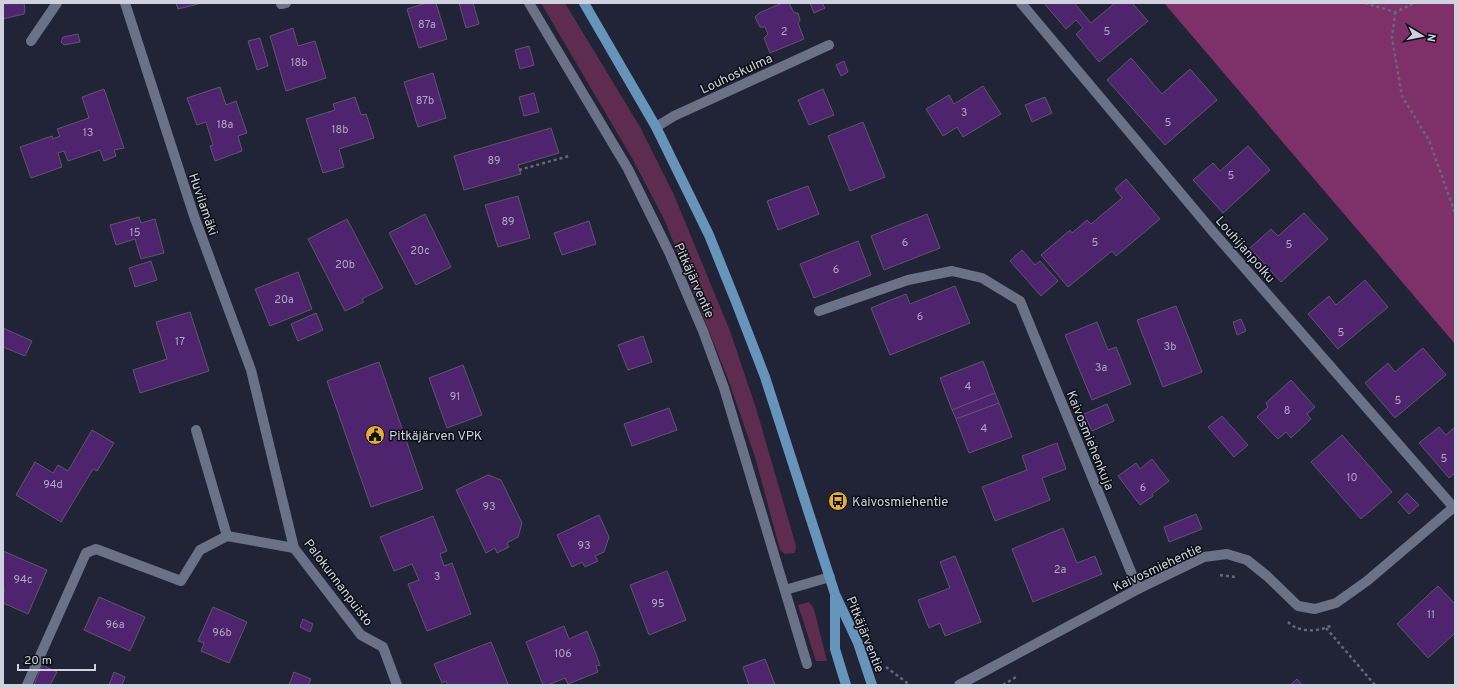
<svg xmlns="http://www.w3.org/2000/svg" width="1458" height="688" font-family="Overpass,sans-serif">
  <rect width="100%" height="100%" fill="#202436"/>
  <g fill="#5d2c4e">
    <polygon points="541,3 565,3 640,127 674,195 730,331 756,408 796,546 795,553 785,554 780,550 755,457 728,379 665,221 633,160"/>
    <polygon points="809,602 814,609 827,661 816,661 798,605"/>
  </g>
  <polygon fill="#7e3168" points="1164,3 1455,3 1455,344"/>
  <g fill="#4e246f" stroke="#5f5669">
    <polygon points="3,3 5,3 6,4 11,3 24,3 25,10 24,14 3,19"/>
    <polygon points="176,3 202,3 178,9"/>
    <polygon points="426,3 436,3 447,39 419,48 407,9"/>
    <polygon points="459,3 473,3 479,24 466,28"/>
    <polygon points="782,3 789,3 794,13 798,13 800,20 798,23 804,39 770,53 764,38 768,34 765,27 760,27 755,17 759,13"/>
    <polygon points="810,3 822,3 825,8 814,13"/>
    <polygon points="1044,3 1074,3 1091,23 1115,3 1132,3 1148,21 1099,62 1076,34 1083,28 1076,20 1066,29"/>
    <polygon points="293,28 298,46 315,41 326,78 286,91 270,36"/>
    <polygon points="78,34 80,42 64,45 61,42 63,37"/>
    <polygon points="260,38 268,66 257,70 248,41"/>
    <polygon points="529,46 534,65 520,69 515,50"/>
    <polygon points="1131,58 1162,94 1190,69 1217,100 1165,145 1107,80"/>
    <polygon points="844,61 848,72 841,76 836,65"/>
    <polygon points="433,73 446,118 418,127 404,82"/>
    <polygon points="983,86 1001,114 963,137 957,127 943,136 926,109 949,95 954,104"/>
    <polygon points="220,87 226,105 236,101 247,133 238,136 242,151 215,161 210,146 213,145 206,122 197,125 187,98"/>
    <polygon points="104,89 124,148 114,150 116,156 104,161 100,150 68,161 64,151 58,153 62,167 31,178 20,147 52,136 53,139 60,136 57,129 89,118 82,97"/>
    <polygon points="823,89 834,115 809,125 798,100"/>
    <polygon points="534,93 539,112 524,116 519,97"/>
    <polygon points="355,97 361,115 366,114 374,138 339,149 344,167 323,173 306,119 335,110 333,104"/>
    <polygon points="1045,97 1052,113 1032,122 1025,105"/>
    <polygon points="863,122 885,177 850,191 828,136"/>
    <polygon points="551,128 559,153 518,165 521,174 464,190 454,156"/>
    <polygon points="1248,146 1270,170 1223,213 1193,180 1213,163 1220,171"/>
    <polygon points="1126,179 1160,219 1116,256 1112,251 1068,287 1041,255 1070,230 1072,233 1087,220 1091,224 1122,198 1115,189"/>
    <polygon points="808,186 819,214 778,230 767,201"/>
    <polygon points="518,196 530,238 498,247 485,205"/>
    <polygon points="1304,213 1328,239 1281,282 1250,248 1271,229 1278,236"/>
    <polygon points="425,214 451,267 416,285 389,233"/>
    <polygon points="927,214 940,248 884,270 871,236"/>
    <polygon points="139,217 141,223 155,219 164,253 141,259 135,239 116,245 110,225"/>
    <polygon points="347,219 383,288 362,299 364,302 345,311 308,239"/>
    <polygon points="589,221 596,244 562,255 554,233"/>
    <polygon points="858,241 871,275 814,298 800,264"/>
    <polygon points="1022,250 1035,265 1040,261 1058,281 1041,296 1010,261"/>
    <polygon points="151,261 157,280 135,287 129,268"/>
    <polygon points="298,272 312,309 270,326 255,289"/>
    <polygon points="1365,280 1388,307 1338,349 1308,314 1329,296 1336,305"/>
    <polygon points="955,286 970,323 890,355 871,308 906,294 910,304"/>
    <polygon points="1176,306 1202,372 1163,387 1137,320"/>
    <polygon points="190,312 209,371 140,393 133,370 167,359 156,322"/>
    <polygon points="316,313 323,330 298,341 291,324"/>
    <polygon points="1241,319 1246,331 1237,335 1233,322"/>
    <polygon points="1097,322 1108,350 1116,347 1131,384 1092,400 1065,335"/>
    <polygon points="3,328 32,341 25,356 3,347"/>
    <polygon points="643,336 652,362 628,370 618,345"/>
    <polygon points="1423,348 1446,375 1395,418 1365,383 1388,363 1395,372"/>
    <polygon points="983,361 995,393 952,410 940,378"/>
    <polygon points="379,362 423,489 371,507 327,381"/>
    <polygon points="463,365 482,415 447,428 429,378"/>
    <polygon points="1291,380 1315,407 1307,414 1311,419 1291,438 1286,432 1278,439 1257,417 1268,407 1266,403"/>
    <polygon points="995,393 999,403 956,419 952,410"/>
    <polygon points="999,403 1012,437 969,453 956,419"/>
    <polygon points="1107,404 1114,421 1092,431 1084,414"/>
    <polygon points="669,408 677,430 632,446 624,424"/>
    <polygon points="1222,416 1248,445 1234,457 1208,427"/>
    <polygon points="1439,427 1446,435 1455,427 1455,473 1449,478 1419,443"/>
    <polygon points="92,430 114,443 97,471 93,469 61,522 16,495 35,462 53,473 58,465 68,471"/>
    <polygon points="1342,435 1392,492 1361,519 1311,462"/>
    <polygon points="1057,443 1066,469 1042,478 1050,500 995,521 982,487 1027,470 1022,456"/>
    <polygon points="1152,459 1169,481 1152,494 1153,496 1140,505 1118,476 1136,463 1140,469"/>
    <polygon points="488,475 501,480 522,523 518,537 507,543 509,547 497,553 495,548 486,553 456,490"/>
    <polygon points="1407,493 1419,505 1409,514 1398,502"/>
    <polygon points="1196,514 1202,529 1169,542 1164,527"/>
    <polygon points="599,515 609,537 604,552 595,556 598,561 585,567 582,562 572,567 557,535"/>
    <polygon points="433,516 447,551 440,554 444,566 452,563 471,614 427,631 408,584 419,580 412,564 394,571 380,537"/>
    <polygon points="1063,528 1077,563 1095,556 1102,574 1033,602 1012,549"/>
    <polygon points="3,551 47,570 28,614 3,603 4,588 3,588"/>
    <polygon points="955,556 981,622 945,636 940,623 929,628 918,600 950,588 940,562"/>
    <polygon points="667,571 686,620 649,635 630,585"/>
    <polygon points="1438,586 1455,604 1455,633 1428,658 1397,624"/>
    <polygon points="99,597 145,617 130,651 84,630"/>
    <polygon points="213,607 247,622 229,663 201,651 204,643 198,641"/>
    <polygon points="303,619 313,624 310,632 300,627"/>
    <polygon points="564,626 569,639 587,631 600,665 596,666 598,672 568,684 565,678 548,685 543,685 526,642"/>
    <polygon points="491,642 508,684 504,685 448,685 446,681 442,683 434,664"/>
    <polygon points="765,659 775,685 749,685 743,667"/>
    <polygon points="42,665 57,672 50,685 34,685"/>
    <polygon points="114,672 125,677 122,685 109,685"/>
    <polygon points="294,672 311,679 308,685 289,685"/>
    <polygon points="1297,679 1302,685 1290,685"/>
  </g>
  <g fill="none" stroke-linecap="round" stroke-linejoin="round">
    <g stroke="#656878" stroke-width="2.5" stroke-dasharray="3 3" stroke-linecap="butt">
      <polyline points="1365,3 1395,12 1415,3"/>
      <polyline points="1395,12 1392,38 1402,96 1429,140 1455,213"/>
      <polyline points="519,170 569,156"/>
      <polyline points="1220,575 1235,577"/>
      <path d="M1288 622C1299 633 1319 632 1332 625"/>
      <polyline points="1326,628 1375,685"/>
      <polyline points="886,667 910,685"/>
      <polyline points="1003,685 1016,677"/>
    </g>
    <g stroke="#6b7186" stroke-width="10">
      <polyline points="125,3 194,216 251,370 294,548 361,635 383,647 397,685"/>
      <polyline points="529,3 628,169 669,252 703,331 724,388 807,664"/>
      <polyline points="1021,3 1214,233 1455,509"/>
      <polyline points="281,4 286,3"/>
      <polyline points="31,41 57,3"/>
      <polyline points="656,127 674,116 829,45"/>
      <polyline points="819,311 908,280 952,271 982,278 1020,301 1138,589"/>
      <polyline points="196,430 227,536"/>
      <polyline points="785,590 830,577"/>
      <polyline points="27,685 86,553 96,549 181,581 200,550 227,536 294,548"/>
      <polyline points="959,685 1138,589 1204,557 1227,554 1247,560 1267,576 1298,606 1315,609 1336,603 1367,581 1454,507"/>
    </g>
    <g stroke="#6694ba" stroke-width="10">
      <polyline points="584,3 656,127 709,235 736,302 765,377 835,594 858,643 872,685"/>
      <polyline points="835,597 835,649 846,685"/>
    </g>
  </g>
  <defs>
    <g id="civic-disc" transform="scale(1)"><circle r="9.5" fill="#e5ad35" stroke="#0c0e16"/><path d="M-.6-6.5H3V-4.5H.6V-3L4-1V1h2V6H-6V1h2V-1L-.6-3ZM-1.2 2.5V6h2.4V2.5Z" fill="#111"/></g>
    <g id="bus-disc" transform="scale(1)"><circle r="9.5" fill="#e5ad35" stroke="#0c0e16"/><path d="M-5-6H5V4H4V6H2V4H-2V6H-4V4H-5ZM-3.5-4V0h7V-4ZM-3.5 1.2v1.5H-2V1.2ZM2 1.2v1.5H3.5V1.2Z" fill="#111"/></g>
  </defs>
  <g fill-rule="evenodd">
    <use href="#civic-disc" x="375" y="435"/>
    <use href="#bus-disc" x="838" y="501"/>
  </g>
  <g text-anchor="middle" stroke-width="3" stroke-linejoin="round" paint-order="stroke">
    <g font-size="11" fill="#afa6c2">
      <text x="427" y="28">87a</text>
      <text x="784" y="35">2</text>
      <text x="1107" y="35">5</text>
      <text x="299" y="66">18b</text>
      <text x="425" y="104">87b</text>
      <text x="964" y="116">3</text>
      <text x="1168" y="126">5</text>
      <text x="225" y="128">18a</text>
      <text x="340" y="133">18b</text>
      <text x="88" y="136">13</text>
      <text x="494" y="164">89</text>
      <text x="1231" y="179">5</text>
      <text x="508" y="225">89</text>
      <text x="135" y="236">15</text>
      <text x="905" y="246">6</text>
      <text x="1095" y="246">5</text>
      <text x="1289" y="248">5</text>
      <text x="420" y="254">20c</text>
      <text x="345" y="268">20b</text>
      <text x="836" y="273">6</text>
      <text x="284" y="303">20a</text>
      <text x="920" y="320">6</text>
      <text x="1341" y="336">5</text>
      <text x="180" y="345">17</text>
      <text x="1170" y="350">3b</text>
      <text x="1101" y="371">3a</text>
      <text x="968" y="390">4</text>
      <text x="455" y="400">91</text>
      <text x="1398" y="404">5</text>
      <text x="1287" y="414">8</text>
      <text x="984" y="432">4</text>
      <text x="1444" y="462">5</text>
      <text x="1352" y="481">10</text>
      <text x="53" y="488">94d</text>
      <text x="1143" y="491">6</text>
      <text x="489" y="510">93</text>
      <text x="584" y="549">93</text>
      <text x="1060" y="573">2a</text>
      <text x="437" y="580">3</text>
      <text x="23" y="583">94c</text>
      <text x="658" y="607">95</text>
      <text x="1431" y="618">11</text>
      <text x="115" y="628">96a</text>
      <text x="222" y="636">96b</text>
      <text x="563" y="657">106</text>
    </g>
    <g font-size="13" fill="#cfd2de" stroke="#0c0e16">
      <text transform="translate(736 73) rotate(-25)" y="5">Louhoskulma</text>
      <text transform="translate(204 204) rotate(71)" y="5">Huvilamäki</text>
      <text transform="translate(1246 249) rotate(49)" y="5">Louhijanpolku</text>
      <text transform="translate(695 280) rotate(66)" y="5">Pitkäjärventie</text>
      <text transform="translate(1091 440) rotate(68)" y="5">Kaivosmiehenkuja</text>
      <text transform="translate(1157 567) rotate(-25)" y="5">Kaivosmiehentie</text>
      <text transform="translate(339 582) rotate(53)" y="5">Palokunnanpuisto</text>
      <text transform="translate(866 634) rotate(68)" y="5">Pitkäjärventie</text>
    </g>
    <g font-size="13" fill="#cfd2de" stroke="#0c0e16" text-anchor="start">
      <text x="389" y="440">Pitkäjärven VPK</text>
      <text x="852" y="506">Kaivosmiehentie</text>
    </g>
  </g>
  <rect width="1458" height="688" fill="none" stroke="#cfd2de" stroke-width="8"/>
  <g transform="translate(1422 36) rotate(100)" stroke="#0c0e16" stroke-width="3" paint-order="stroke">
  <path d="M0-3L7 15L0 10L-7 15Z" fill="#cfd2de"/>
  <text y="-6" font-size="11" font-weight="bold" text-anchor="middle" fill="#cfd2de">N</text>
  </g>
  <path d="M18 664v6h77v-6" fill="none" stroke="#cfd2de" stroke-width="2"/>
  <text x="24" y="664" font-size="12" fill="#cfd2de" stroke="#0c0e16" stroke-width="3" paint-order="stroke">20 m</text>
</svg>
